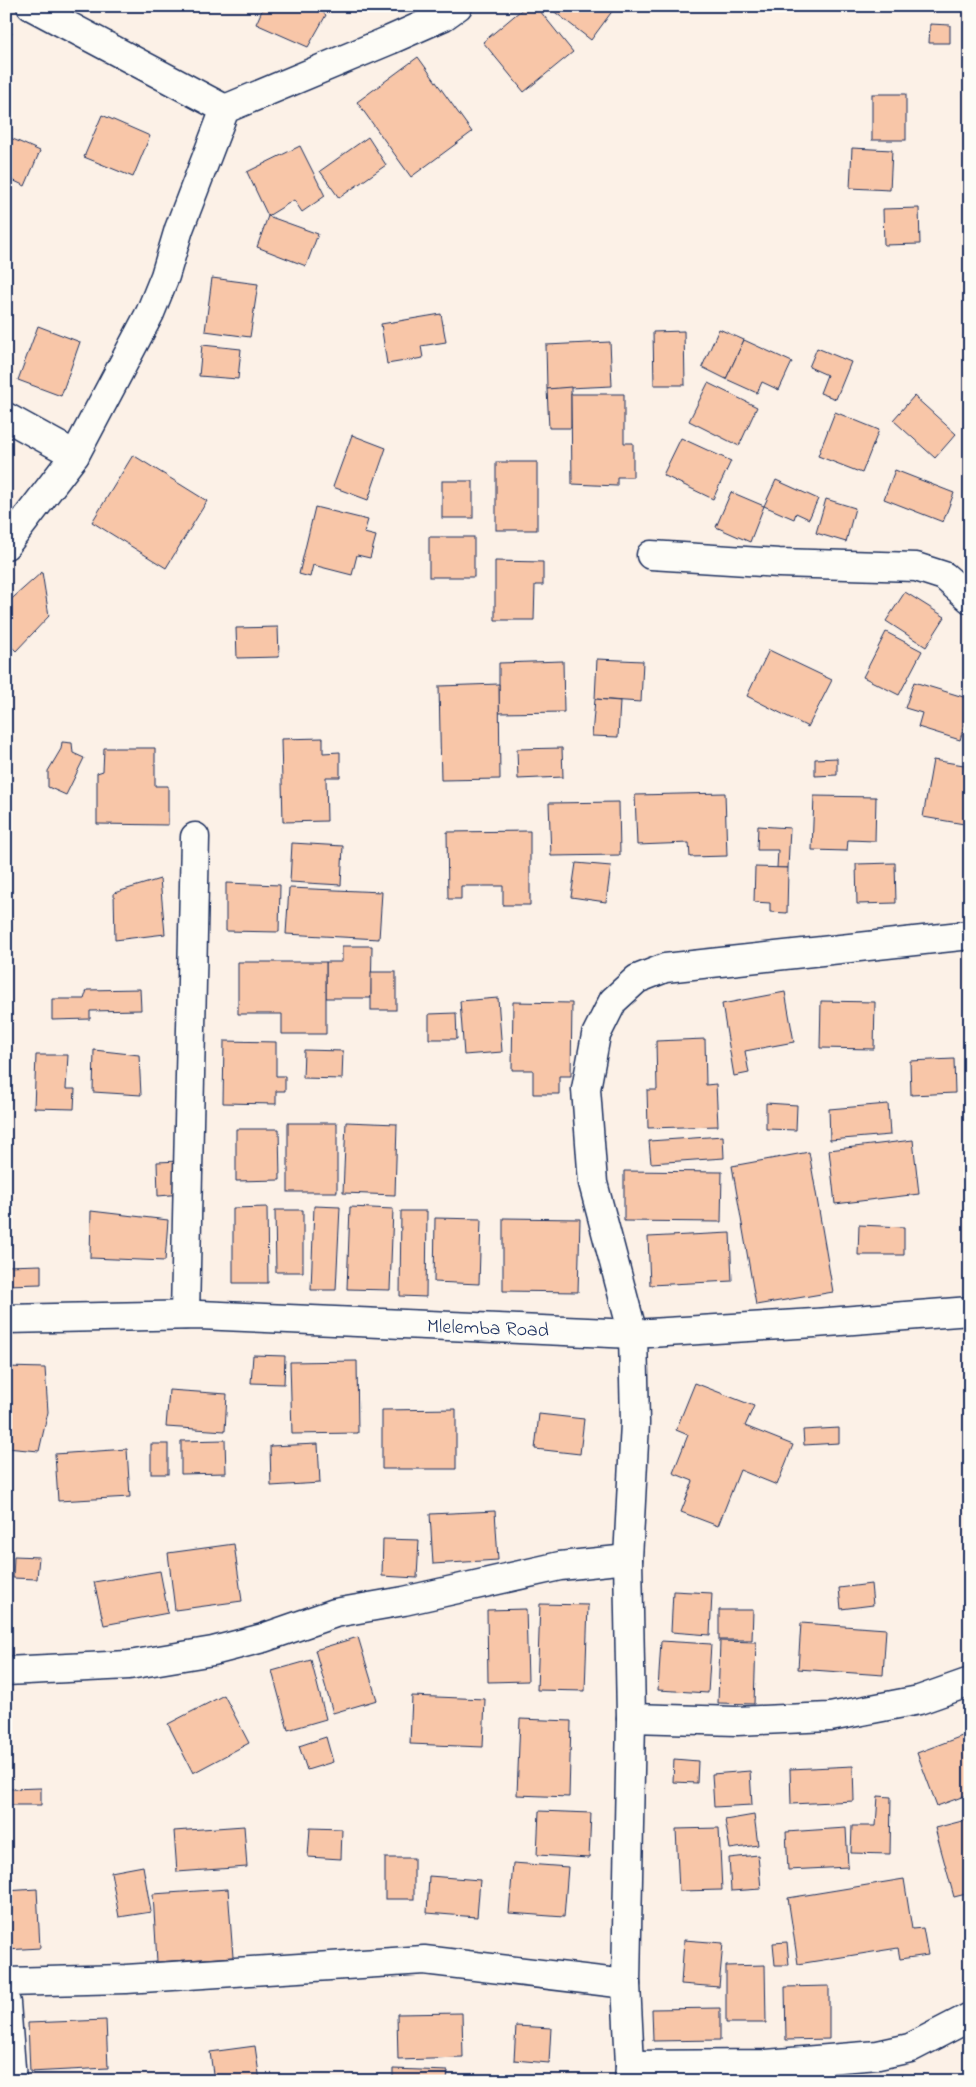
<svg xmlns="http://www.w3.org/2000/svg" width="976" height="2087" font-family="'Indie Flower',sans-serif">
  <rect width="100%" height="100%" fill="#fcf1e7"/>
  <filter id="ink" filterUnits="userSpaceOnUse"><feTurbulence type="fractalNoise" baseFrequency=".02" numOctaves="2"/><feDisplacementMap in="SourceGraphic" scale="10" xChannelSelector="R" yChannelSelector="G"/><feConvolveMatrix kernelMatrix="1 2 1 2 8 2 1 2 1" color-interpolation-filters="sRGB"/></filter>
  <g filter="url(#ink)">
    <g fill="#f8c6a8" stroke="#1b2f5e">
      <polygon points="264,6 315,6 326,15 308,47 256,24"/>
      <polygon points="526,6 536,6 573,52 524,92 483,42"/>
      <polygon points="547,6 616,6 591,40"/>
      <polygon points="930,24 950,25 950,43 929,43"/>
      <polygon points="6,30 12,33 6,45"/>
      <polygon points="418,57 472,132 411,177 357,102"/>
      <rect x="872" y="94" width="34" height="46"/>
      <polygon points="102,115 150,136 133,177 84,157"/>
      <polygon points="6,136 40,151 25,186 6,177"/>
      <polygon points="368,137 386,165 339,198 320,171"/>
      <polygon points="300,146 325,196 302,212 294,200 268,216 247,172"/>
      <polygon points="852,148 892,150 890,190 850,188"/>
      <polygon points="919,208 920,244 884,245 883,209"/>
      <polygon points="268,216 318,234 306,266 257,247"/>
      <polygon points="212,278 258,284 250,337 205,331"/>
      <polygon points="441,314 446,342 421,346 423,358 387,364 381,324"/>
      <polygon points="38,326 80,342 61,396 18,380"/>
      <polygon points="719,329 744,340 726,379 702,367"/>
      <polygon points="684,331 685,385 654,385 653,332"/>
      <polygon points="744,340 792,362 779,390 762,382 757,393 726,379"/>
      <polygon points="610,342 612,386 547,389 546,345"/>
      <polygon points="202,345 241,349 238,379 199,376"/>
      <polygon points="817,348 851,362 836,399 820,393 827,375 809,367"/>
      <polygon points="708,383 757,407 739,446 689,421"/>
      <polygon points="571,387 571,428 549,428 547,389"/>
      <polygon points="571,394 624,394 624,443 633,443 633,477 617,477 617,486 572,484"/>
      <polygon points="914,396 956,434 935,458 893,420"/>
      <polygon points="835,412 879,430 862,473 818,456"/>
      <polygon points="352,435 386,448 368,500 333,487"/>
      <polygon points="681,438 731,461 713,499 663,475"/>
      <polygon points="133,455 207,501 166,568 92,522"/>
      <rect x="496" y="462" width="41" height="68"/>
      <polygon points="895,470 954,493 943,522 884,499"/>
      <polygon points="776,480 818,499 809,519 796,513 794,519 764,506"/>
      <rect x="442" y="481" width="31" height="37"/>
      <polygon points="731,492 764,506 750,542 716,527"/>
      <polygon points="826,499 855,508 846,542 816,533"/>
      <polygon points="315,507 368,520 364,533 376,536 370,558 357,555 352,575 313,565 310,577 299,574"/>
      <rect x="429" y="537" width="45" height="40"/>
      <polygon points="495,561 543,562 543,585 535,585 534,620 495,620"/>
      <polygon points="42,572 49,616 16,651 6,641 6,604"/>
      <polygon points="905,592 945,617 926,647 886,621"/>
      <polygon points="278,627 279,657 237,658 236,628"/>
      <polygon points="886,632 922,651 899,695 863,677"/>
      <polygon points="769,650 832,680 808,727 747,696"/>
      <polygon points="597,659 643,661 641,702 595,699"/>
      <polygon points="563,661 564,712 499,713 499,663"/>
      <polygon points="914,682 970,699 970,706 960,740 918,727 922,713 905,708"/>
      <polygon points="499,684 500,779 441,780 439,686"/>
      <polygon points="595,699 620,701 618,737 592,736"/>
      <polygon points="323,738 323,753 340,752 340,777 326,777 327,821 283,822 281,739"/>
      <polygon points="62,742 72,743 73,753 84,758 66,795 48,787 48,771 61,749"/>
      <polygon points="104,748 155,748 155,786 168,786 168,825 97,824 97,773 103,771"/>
      <polygon points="562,748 563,777 518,779 517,749"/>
      <polygon points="837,758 837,775 815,776 815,759"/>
      <polygon points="933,760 970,766 970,825 923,817"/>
      <polygon points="725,793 727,856 690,857 689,843 637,845 635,795"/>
      <polygon points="814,796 876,797 875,841 848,840 847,851 812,850"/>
      <polygon points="619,802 620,855 551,856 549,803"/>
      <polygon points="758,826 790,828 788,868 777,868 778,850 757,850"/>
      <polygon points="530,831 530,905 503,905 503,886 461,886 461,899 448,899 447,832"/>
      <polygon points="292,843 343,846 341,885 290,882"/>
      <polygon points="576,863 611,866 606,902 571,897"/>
      <polygon points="895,863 896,903 857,904 856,864"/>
      <polygon points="755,867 788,868 787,913 770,912 770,903 754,902"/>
      <polygon points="160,879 165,934 115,940 114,893"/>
      <polygon points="226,883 280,885 279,932 226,931"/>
      <polygon points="289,888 382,892 379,939 286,934"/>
      <polygon points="342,946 372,946 371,998 326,998 326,962 342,962"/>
      <polygon points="238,962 326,962 326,1034 282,1034 282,1014 238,1014"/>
      <rect x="371" y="972" width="25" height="38"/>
      <polygon points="140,989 141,1010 90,1011 90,1019 52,1020 52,999 84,999 87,990"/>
      <polygon points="785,992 794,1042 745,1051 749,1073 734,1076 722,1004"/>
      <polygon points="498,998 502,1052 464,1055 460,1001"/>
      <polygon points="821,1001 875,1002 874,1049 820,1048"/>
      <polygon points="513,1002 572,1003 571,1076 559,1076 559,1094 533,1094 533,1070 512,1070"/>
      <polygon points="456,1013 457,1039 429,1039 429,1014"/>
      <polygon points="6,1038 12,1071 6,1074"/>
      <polygon points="705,1039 706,1085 716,1084 718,1126 648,1128 647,1090 657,1090 656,1041"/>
      <polygon points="224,1041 276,1042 276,1076 285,1076 285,1091 276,1091 276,1104 223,1103"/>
      <polygon points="94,1050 139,1055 141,1095 93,1092"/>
      <polygon points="304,1050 343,1051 342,1079 303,1078"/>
      <polygon points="36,1055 68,1055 66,1089 75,1089 74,1109 34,1108"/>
      <polygon points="954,1059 955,1093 911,1095 910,1061"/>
      <polygon points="766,1103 797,1105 796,1130 766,1129"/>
      <polygon points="888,1104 890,1135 830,1140 829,1109"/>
      <polygon points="346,1122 397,1124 395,1195 343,1193"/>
      <rect x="288" y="1123" width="49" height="69"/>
      <polygon points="236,1129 279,1129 280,1180 236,1181"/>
      <polygon points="723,1136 724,1158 651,1163 649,1141"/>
      <polygon points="913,1140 919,1194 835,1204 829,1150"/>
      <polygon points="809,1152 833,1292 756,1305 732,1166"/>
      <polygon points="180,1161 182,1194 158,1196 157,1162"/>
      <polygon points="624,1171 722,1172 721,1222 624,1221"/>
      <polygon points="314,1206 340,1207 336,1290 311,1290"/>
      <polygon points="267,1207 268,1283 233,1283 233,1208"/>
      <polygon points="350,1207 393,1209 390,1290 347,1289"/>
      <polygon points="275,1210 303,1210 303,1272 276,1272"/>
      <polygon points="91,1211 168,1220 165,1261 90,1258"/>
      <polygon points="401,1211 427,1211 426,1297 400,1296"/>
      <polygon points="435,1218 481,1219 479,1284 434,1282"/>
      <polygon points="503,1218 580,1219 578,1292 503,1291"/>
      <polygon points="859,1225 904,1227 904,1255 858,1255"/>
      <polygon points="730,1233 732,1281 650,1285 648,1237"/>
      <polygon points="41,1265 41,1284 6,1285 6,1266"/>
      <polygon points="253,1355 285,1356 284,1384 251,1383"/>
      <polygon points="357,1361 358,1433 292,1434 290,1362"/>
      <polygon points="6,1367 45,1368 48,1412 39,1451 6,1448"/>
      <polygon points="695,1383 754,1406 745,1426 793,1445 777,1485 740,1470 718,1526 681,1512 693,1481 673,1473 688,1435 676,1430"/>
      <polygon points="169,1390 227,1394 225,1431 166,1427"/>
      <polygon points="456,1409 456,1469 382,1469 382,1410"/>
      <polygon points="539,1414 584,1419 580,1454 535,1449"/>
      <polygon points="839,1428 839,1443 804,1445 803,1430"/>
      <polygon points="225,1440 226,1473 181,1474 181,1441"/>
      <rect x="151" y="1444" width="17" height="30"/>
      <polygon points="318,1444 320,1483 271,1486 270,1446"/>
      <polygon points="127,1449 130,1497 58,1501 55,1454"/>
      <polygon points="495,1511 498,1560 433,1564 430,1514"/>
      <polygon points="383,1539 419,1540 417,1578 382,1576"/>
      <polygon points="234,1544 242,1601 175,1610 168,1553"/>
      <polygon points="14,1556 39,1557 37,1579 13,1578"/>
      <polygon points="160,1571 168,1613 104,1625 94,1582"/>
      <polygon points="871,1584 873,1605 841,1609 839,1588"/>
      <polygon points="673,1591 712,1593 710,1635 671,1632"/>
      <polygon points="540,1604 588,1605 585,1691 537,1690"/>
      <polygon points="526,1609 528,1681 488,1682 487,1610"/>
      <polygon points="719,1610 753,1610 752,1640 719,1640"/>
      <polygon points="801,1623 886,1629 883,1675 798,1669"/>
      <polygon points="358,1637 377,1700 333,1713 315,1650"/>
      <polygon points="661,1641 711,1644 708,1693 658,1690"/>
      <polygon points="720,1641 756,1642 754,1704 718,1703"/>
      <polygon points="311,1660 326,1719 288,1730 272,1671"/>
      <polygon points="6,1693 9,1789 41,1788 41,1805 6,1805"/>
      <polygon points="224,1695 249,1743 193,1773 168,1724"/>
      <polygon points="412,1696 485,1699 483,1747 410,1744"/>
      <polygon points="520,1719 571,1721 569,1797 517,1795"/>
      <polygon points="970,1733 970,1794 937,1806 917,1753"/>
      <polygon points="326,1737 333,1762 307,1770 299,1746"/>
      <polygon points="674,1759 698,1761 697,1783 673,1782"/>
      <polygon points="853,1766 854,1801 791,1804 790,1769"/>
      <polygon points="750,1771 752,1805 714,1807 712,1774"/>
      <polygon points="878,1796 891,1797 890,1854 851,1853 852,1826 876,1826"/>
      <polygon points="539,1811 591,1813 589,1858 537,1855"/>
      <polygon points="754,1815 758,1845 730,1849 725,1820"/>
      <polygon points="970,1819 970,1893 954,1897 935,1828"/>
      <polygon points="244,1826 247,1867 177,1872 174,1831"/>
      <polygon points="310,1828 342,1829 341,1859 308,1857"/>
      <polygon points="719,1828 722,1890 679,1891 676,1829"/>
      <polygon points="846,1828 848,1867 788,1870 786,1832"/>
      <polygon points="758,1855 761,1889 731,1891 729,1858"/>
      <rect x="385" y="1858" width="29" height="41"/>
      <polygon points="513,1863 568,1867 564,1917 509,1913"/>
      <polygon points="143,1866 151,1912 119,1917 111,1872"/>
      <polygon points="429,1876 480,1880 477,1917 427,1913"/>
      <polygon points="904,1879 912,1929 923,1928 928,1955 900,1959 898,1948 798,1964 788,1898"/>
      <polygon points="37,1889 40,1948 6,1950 6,1891"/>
      <polygon points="228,1889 233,1957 157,1962 153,1894"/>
      <polygon points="684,1940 723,1943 719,1987 681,1984"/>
      <polygon points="787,1942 789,1965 775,1965 773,1943"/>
      <polygon points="765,1965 766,2023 726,2023 726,1966"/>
      <polygon points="829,1986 829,2039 786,2040 785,1987"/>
      <polygon points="720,2008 720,2040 653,2041 652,2009"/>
      <polygon points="462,2013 463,2058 398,2060 397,2014"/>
      <polygon points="106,2020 108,2068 30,2072 28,2023"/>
      <polygon points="516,2026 551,2028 549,2063 514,2060"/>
      <polygon points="255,2046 260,2081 214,2081 210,2052"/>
      <polygon points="393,2069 448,2071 447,2081 393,2081"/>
      <polygon points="130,2079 130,2081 101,2081"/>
    </g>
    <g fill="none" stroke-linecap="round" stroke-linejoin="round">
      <g stroke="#1b2f5e" stroke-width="31">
        <g id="minor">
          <polyline points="31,6 225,109"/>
          <polyline points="6,417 75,455"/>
          <polyline points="6,545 75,455 150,313 165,276 179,229 225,109 390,40 444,16 458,6"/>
          <polyline points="651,555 779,563 916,567 944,576 970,599"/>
          <polyline points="185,1315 195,837"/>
          <polyline points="6,1319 199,1315 633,1334 815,1323 970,1311"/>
          <polyline points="6,1671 129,1665 213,1651 263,1638 335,1613 404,1601 560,1566 628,1559"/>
          <polyline points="631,1718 737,1721 830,1717 919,1700 970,1682"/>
          <polyline points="6,1982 126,1979 424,1960 626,1984"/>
          <polyline points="6,2003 12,2081"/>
          <polyline points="630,2065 766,2064 878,2055 910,2048 970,2017"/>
          <polyline points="629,2081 630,2065 626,1984 631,1718 628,1559 635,1423 633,1334 593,1183 586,1089 596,1035 613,1001 637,979 665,968 970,935"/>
        </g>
      </g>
      <use href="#minor" stroke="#fdfcf7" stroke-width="28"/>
    </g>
  </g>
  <g text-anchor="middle" stroke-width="5" stroke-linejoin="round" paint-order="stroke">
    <g font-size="20" fill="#1b2f5e" stroke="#fdfcf7">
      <text transform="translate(488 1327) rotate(2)" y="7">Mlelemba Road</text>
    </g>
  </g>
  <rect width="976" height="2087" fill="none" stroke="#fdfcf7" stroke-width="25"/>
  <rect x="12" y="12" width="951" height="2062" fill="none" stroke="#1b2f5e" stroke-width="2" filter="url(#ink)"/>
</svg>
